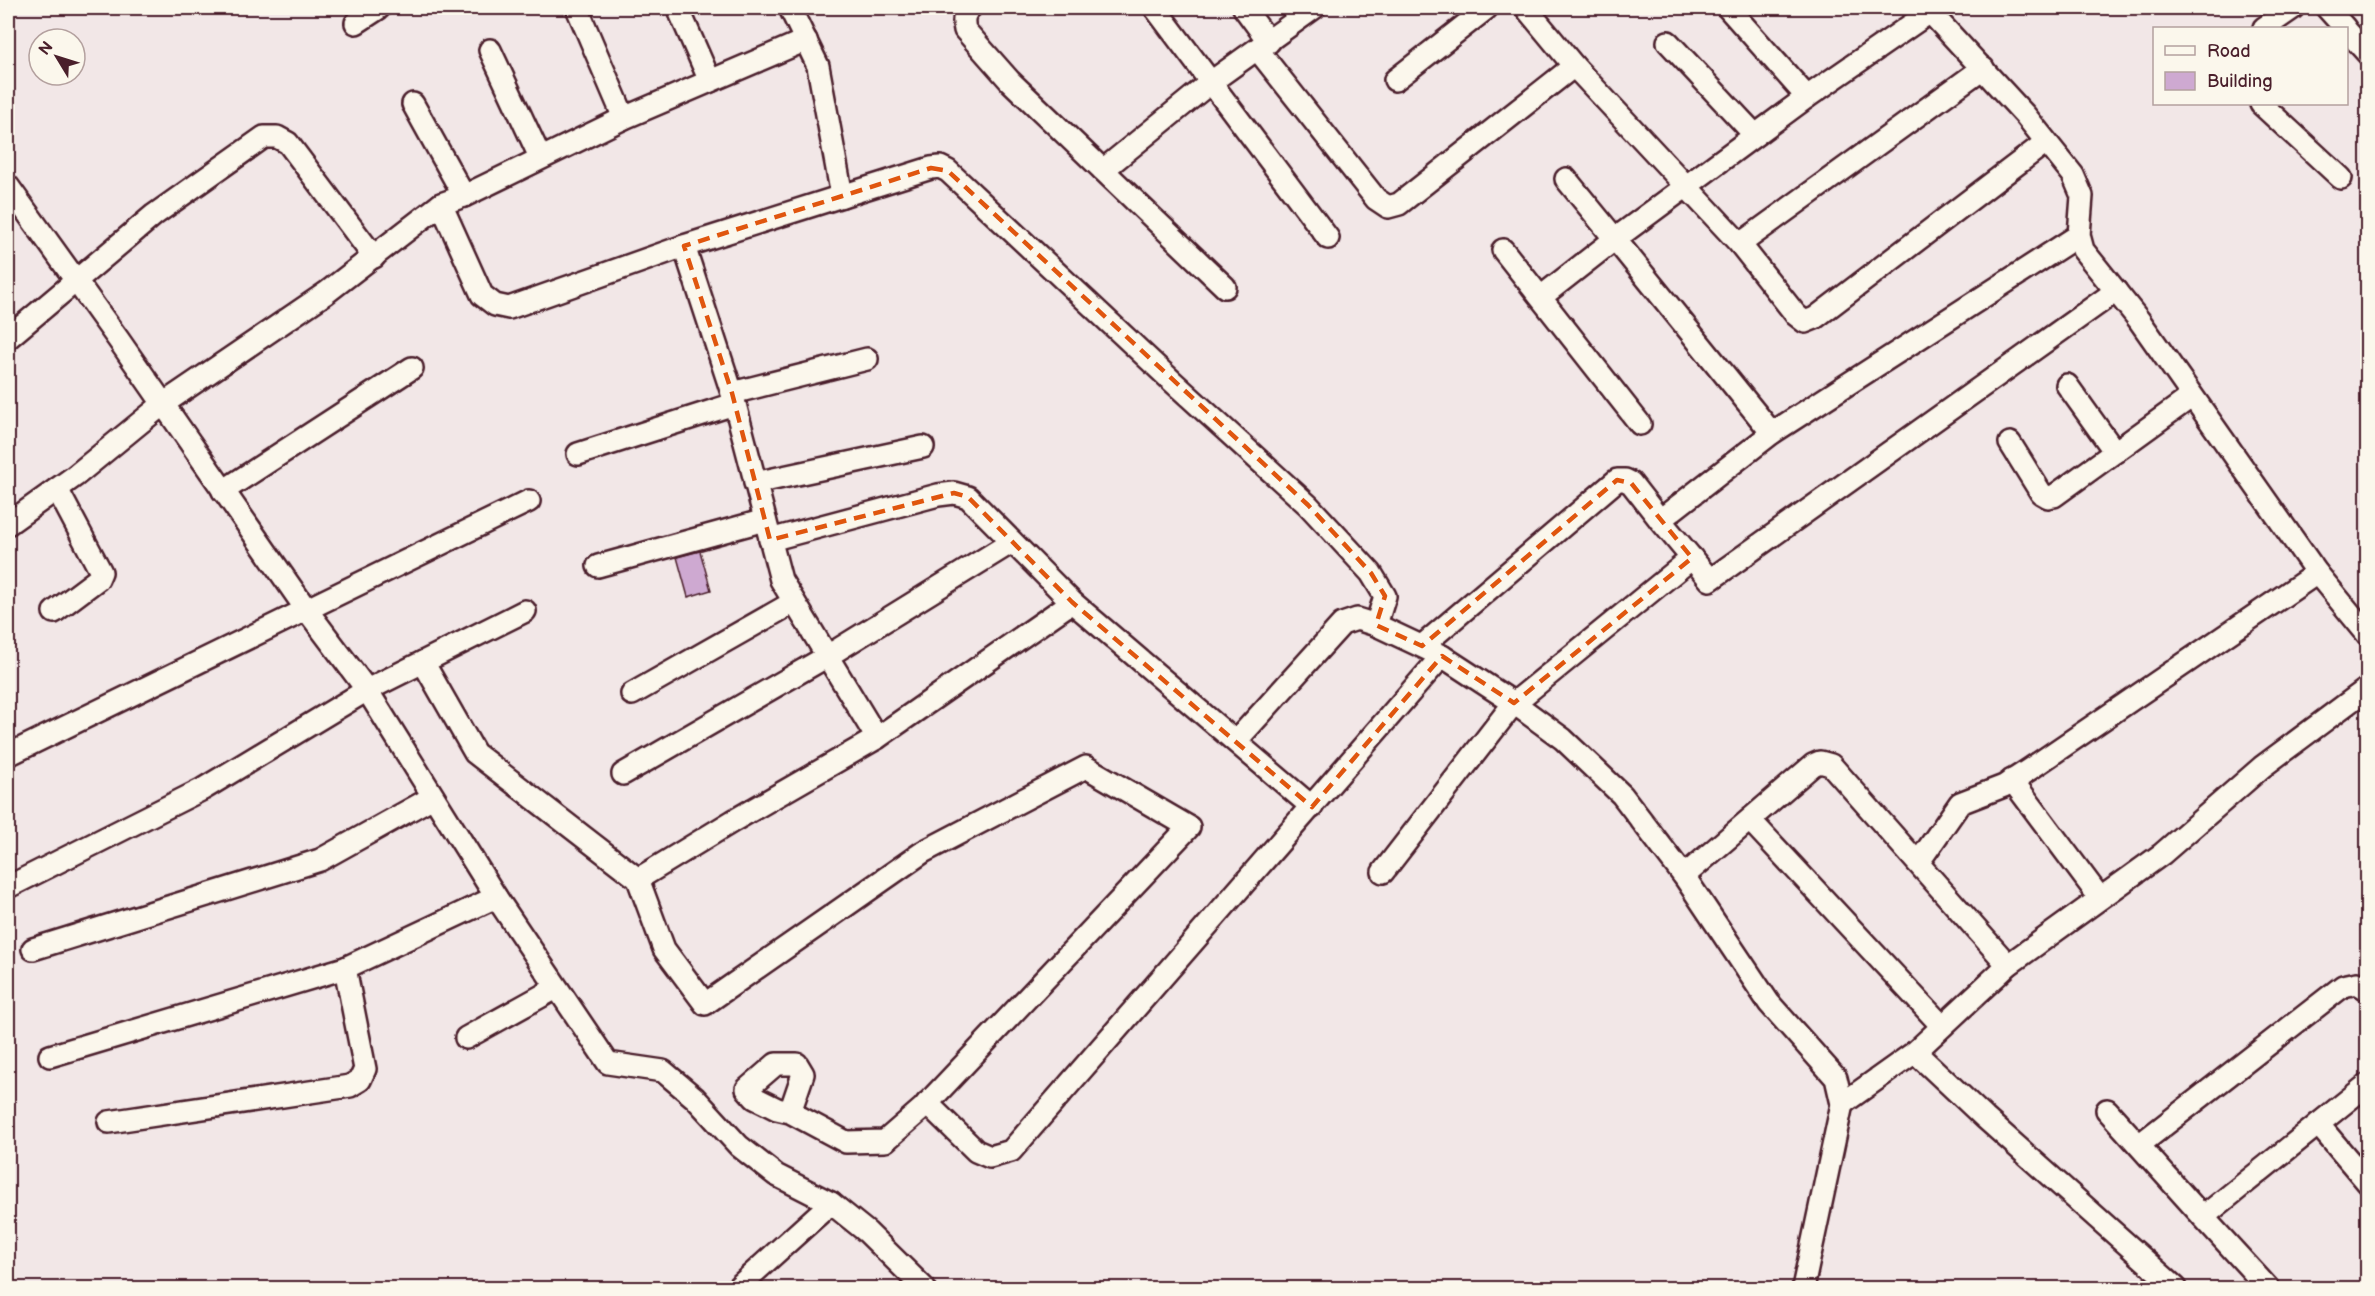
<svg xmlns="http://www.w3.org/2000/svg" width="2375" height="1296" font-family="'Balsamiq Sans',sans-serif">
  <rect width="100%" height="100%" fill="#f2e7e7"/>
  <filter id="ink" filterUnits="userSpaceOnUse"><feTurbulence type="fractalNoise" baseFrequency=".0167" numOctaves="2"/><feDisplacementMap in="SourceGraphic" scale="12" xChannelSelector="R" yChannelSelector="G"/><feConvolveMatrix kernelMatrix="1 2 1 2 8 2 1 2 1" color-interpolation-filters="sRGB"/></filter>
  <g filter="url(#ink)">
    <polygon fill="#cea9d1" stroke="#4a1f2b" stroke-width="1.5" points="700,551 711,590 688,597 677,557"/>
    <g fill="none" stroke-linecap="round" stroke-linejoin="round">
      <g stroke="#4a1f2b" stroke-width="26">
        <g id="minor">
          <polyline points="577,8 624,118"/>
          <polyline points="678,8 710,81"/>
          <path d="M970 8C963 14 963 21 965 30L1010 81 1225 287"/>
          <polyline points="1155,8 1328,238"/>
          <polyline points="1244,8 1269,42"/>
          <polyline points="1526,8 1574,66 1740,244 1983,68"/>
          <polyline points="1728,8 1807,97 1930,12 1926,8"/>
          <polyline points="1936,8 1930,12 2025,115 2073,175 2082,196 2079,235 2083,250 2139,320 2317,573 2368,635"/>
          <polyline points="2327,8 2345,28"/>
          <polyline points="356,23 379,8"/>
          <polyline points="2264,28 2293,8"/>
          <polyline points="2346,30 2368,54"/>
          <polyline points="1668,42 1755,135"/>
          <polyline points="490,50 540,157"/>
          <polyline points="1258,50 1376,199 1388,207 1399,204 1574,66"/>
          <polyline points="1395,80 1487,8"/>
          <polyline points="413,104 464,196"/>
          <polyline points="2261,104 2341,178"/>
          <polyline points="1103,170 1211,82 1314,8"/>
          <polyline points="8,186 118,339 306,609 367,690 496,897 608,1063 663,1071 695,1098 739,1146 776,1175 831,1203 867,1232 924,1288"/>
          <polyline points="842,196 931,168 940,167 948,171 1172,381 1308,505 1371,573 1385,596 1376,625"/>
          <polyline points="441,204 482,295 495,305 509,308 684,246"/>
          <polyline points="2079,235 1772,433 1660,520 1710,580 2116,291"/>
          <polyline points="1740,244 1796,315 1805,322 1815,318 2046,142"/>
          <polyline points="1503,250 1640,424"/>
          <polyline points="1541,297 1615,239 1566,179"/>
          <polyline points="8,338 154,215 264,137 277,137 288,143 374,257"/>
          <polyline points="2067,385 2115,452"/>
          <polyline points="732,393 867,359"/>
          <polyline points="1772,433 1615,239 1807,97"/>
          <polyline points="2010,443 2041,493 2048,497 2054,496 2191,397"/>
          <polyline points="578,454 734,404"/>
          <polyline points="755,483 923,447"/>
          <polyline points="223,491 412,368"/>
          <polyline points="8,524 75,476 163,404 326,293 441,204 464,196 624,118 806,40"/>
          <polyline points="770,540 938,495 954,493 968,497 1072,602 1312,807"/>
          <polyline points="598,566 765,520"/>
          <polyline points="54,612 98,579 101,572 57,489"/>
          <polyline points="1422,646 1617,480 1625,480 1631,483 1660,520"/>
          <polyline points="423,662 475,753 638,879 664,949 705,1004 923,852 1086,767 1189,827 923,1108 885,1141 846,1142 790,1112 777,1109 755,1098 747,1089 776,1064 797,1064 803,1074 790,1112"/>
          <polyline points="632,694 794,602"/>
          <polyline points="877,738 1072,602"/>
          <polyline points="1236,741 1342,624 1357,619 1376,625 1442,656 1514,703 1563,739 1622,795 1684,876 1769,1003 1836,1078 1842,1104 1803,1288"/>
          <polyline points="8,755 529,501"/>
          <polyline points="623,774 826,657 1012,542"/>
          <polyline points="2012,780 2100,898"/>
          <polyline points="1750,820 1942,1026"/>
          <polyline points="1918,863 1960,803 2004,786 2030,769 2317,573"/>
          <polyline points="1383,872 1514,703 1692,558"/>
          <polyline points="1684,876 1813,765 1820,762 1831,765 2008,965"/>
          <polyline points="638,879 733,821 877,738 781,580 732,393 684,246 842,196 818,66 790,8"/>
          <polyline points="8,887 203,789 367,690 525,611"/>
          <polyline points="33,949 320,860 433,797"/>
          <polyline points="466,1038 556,988"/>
          <polyline points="1915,1052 2008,965 2162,854 2262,767 2368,688"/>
          <polyline points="50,1056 345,968 496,897"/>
          <polyline points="927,1103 976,1151 990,1157 1011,1151 1442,656"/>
          <polyline points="1842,1104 1915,1052 1985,1118 2176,1288"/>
          <polyline points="2107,1110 2203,1217"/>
          <polyline points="109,1122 350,1086 360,1080 365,1069 345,968"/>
          <polyline points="2318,1124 2368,1183"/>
          <polyline points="2139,1145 2343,986 2357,983 2368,990"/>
          <polyline points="737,1288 831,1203"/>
          <polyline points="2268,1288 2203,1217 2368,1084"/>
        </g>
      </g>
      <use href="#minor" stroke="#fbf7ec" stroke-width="21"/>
    </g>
  </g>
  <path fill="none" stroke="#e0560e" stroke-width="4.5" stroke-dasharray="12 8" stroke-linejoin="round" d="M931 168 948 171 1308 505 1371 573 1385 596 1376 625 1422 646 1617 480 1631 483 1692 558 1514 703 1442 656 1312 807 1072 602 968 497 954 493 770 540 732 393 684 246Z"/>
  <rect width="2375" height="1296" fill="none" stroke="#fbf7ec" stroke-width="30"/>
  <rect x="15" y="15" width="2345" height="1266" fill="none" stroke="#4a1f2b" stroke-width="2" filter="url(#ink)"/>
  <rect x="2153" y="27" width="195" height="78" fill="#fbf7ec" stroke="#b4a19f" stroke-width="1.5"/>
  <rect x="2165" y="46" width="30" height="9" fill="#fbf7ec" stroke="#b4a19f" stroke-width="1.5"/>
  <text x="2207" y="57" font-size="18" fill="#4a1f2b">Road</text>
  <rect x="2165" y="72" width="30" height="18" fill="#cea9d1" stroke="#b4a19f" stroke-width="1.5"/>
  <text x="2207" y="87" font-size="18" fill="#4a1f2b">Building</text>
  <g transform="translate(57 57) rotate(308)"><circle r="28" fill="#fbf7ec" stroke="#b4a19f" stroke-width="1.5"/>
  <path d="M0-4.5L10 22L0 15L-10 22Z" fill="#4a1f2b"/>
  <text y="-9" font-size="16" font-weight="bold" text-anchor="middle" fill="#4a1f2b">N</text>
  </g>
</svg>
